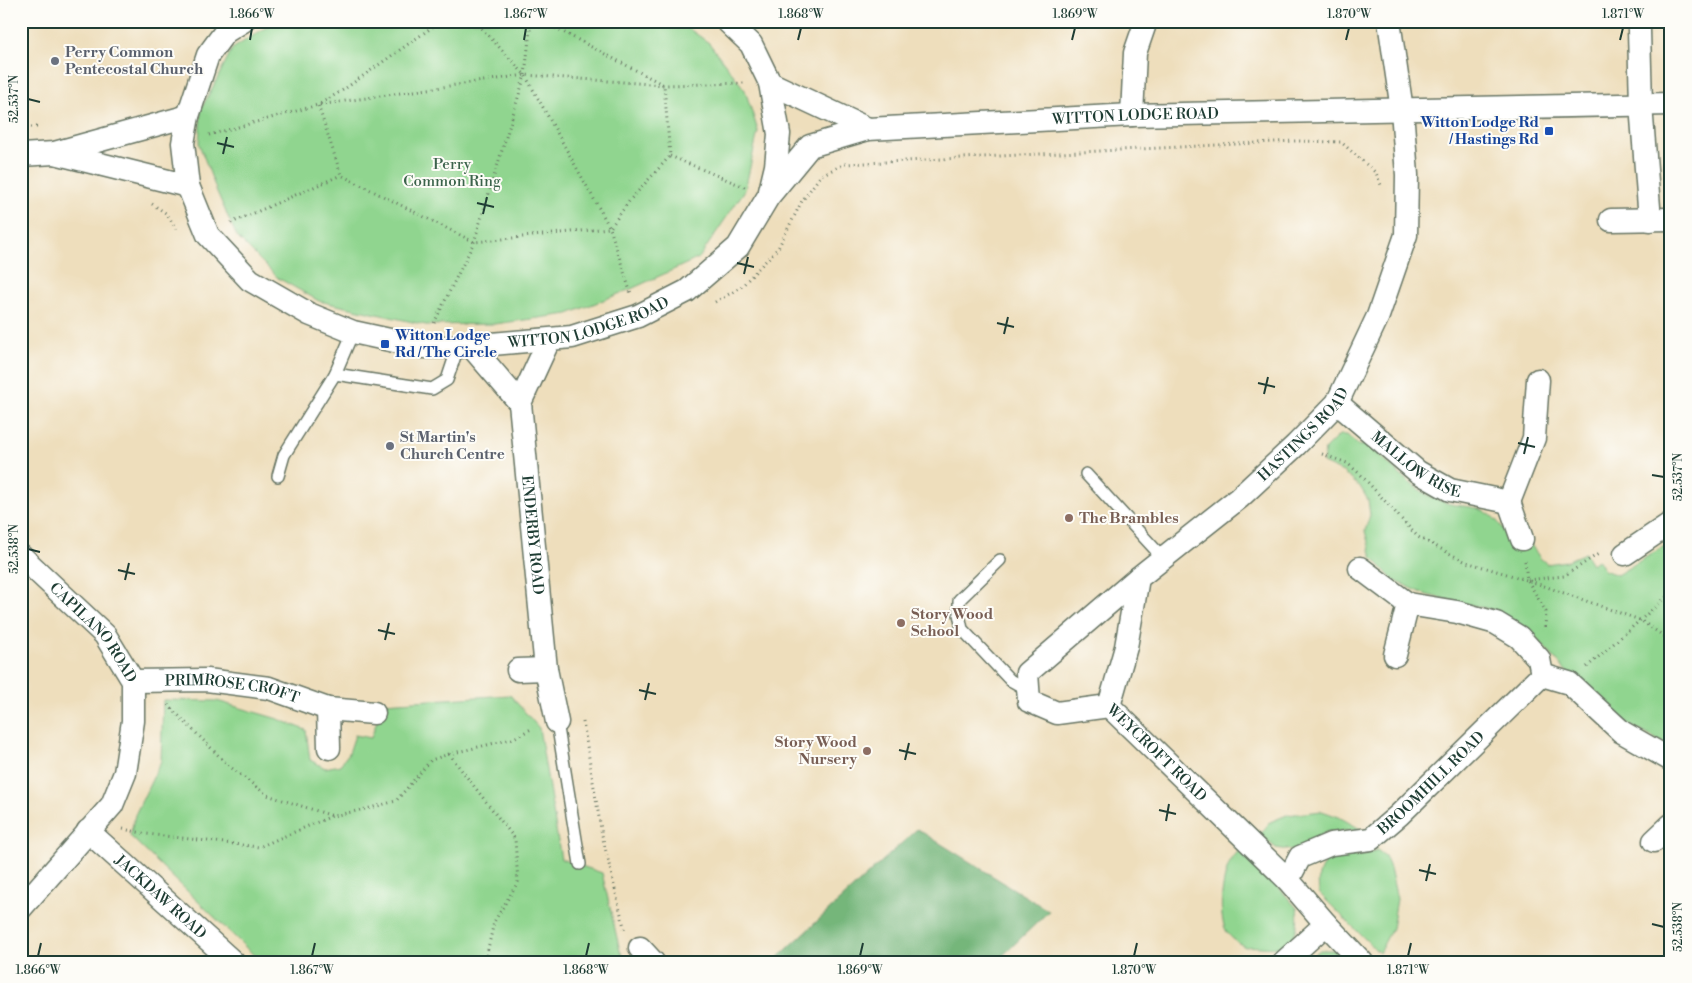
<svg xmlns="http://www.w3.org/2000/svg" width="1692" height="983" font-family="'Libre Bodoni',serif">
  <rect width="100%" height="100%" fill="#fdfcf7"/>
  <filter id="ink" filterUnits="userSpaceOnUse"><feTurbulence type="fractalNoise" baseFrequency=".02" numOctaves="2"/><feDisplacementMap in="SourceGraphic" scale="10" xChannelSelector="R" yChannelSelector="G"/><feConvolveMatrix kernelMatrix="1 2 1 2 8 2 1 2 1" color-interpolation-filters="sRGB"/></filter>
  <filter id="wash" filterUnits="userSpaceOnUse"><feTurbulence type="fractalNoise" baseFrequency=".0096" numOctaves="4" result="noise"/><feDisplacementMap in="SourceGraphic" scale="20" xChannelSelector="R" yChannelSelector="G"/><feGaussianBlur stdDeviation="1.12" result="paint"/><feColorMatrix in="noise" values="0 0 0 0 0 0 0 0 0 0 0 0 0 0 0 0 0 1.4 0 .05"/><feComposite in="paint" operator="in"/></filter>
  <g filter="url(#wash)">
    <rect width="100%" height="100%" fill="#eedebc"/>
    <g fill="#90d58f" stroke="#588962">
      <polygon points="276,21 678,21 709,43 745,90 758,131 745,190 699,258 631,289 568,314 495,324 426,325 319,301 278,278 237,237 217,192 199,144 201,109 216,81 232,49"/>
      <path d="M1339 435H1347L1359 446 1368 444C1391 466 1414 492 1444 502 1456 507 1470 505 1482 510 1502 519 1502 534 1516 545L1529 542 1540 558 1547 564 1566 561 1585 553 1592 564 1597 560 1604 570 1617 575 1671 542V747L1629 725 1566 671 1537 639 1520 624 1498 611 1427 595 1393 580 1372 557 1365 531 1370 515 1368 500 1361 488 1343 472 1323 463 1325 449Z"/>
      <polygon points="510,695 539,728 561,859 602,873 620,951 627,962 261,962 130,836 135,815 161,761 163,700 217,701 278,719 306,730 310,760 325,768 340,765 349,753 355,735 371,738 383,703"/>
      <polygon points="1322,811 1339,817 1362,830 1326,832 1296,851 1276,848 1260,835 1270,822 1287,815"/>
      <path d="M1242 846 1297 908C1299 922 1297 941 1282 946 1270 950 1257 945 1245 947 1239 943 1231 939 1227 932 1217 916 1222 879 1230 862 1233 857 1239 851 1242 846Z"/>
      <path d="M1377 850 1385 856 1390 868 1397 899 1392 928 1379 953 1319 893C1317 876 1319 870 1330 856L1344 853 1360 856Z"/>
      <polygon points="1320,950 1335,950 1353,962 1305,962"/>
    </g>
    <polygon fill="#74b67a" stroke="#4a7a57" points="917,829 1049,911 996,962 773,962"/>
  </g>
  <g filter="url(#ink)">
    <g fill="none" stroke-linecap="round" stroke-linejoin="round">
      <g stroke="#677564" stroke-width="14">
        <g id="lane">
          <polyline points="335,374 432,389 447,380 458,347"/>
          <polyline points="1086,474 1163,558"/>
          <polyline points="278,476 284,455 335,374 353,332"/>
          <polyline points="1000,560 959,600 959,614 962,629 1010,680 1028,690"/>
          <polyline points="557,722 580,864"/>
        </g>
      </g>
      <g stroke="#677564" stroke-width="25">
        <g id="street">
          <path id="s1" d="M243 21 225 32 208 55 188 116 183 143 188 186 208 235 250 280 309 314 353 332 422 347H458L572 337 638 316 687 291 738 247 768 197 810 146 868 129 1132 115 1671 104"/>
          <polyline points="727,21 751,44 770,83 779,134 776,166 770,191"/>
          <polyline points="1639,30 1641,105 1650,220"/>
          <polyline points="770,83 868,129"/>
          <polyline points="1132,115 1135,53 1146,21"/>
          <polyline points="55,153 188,186"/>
          <polyline points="21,155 54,153 188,116"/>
          <polyline points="1611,220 1671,219"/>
          <path id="s2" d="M549 340 520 403 546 669 557 722"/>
          <polyline points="471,346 520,403"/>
          <path id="s3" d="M1337 403 1418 472 1450 490 1509 502 1534 438 1538 380"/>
          <polyline points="1509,502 1522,539"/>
          <polyline points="1625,554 1671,523"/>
          <path id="s4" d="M21 556 105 635 133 681V721L125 773 112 805 21 908"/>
          <polyline points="1360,568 1408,604 1457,612 1496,623 1519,637 1539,659 1542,675"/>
          <path id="s5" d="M1138 578 1027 673 1029 701 1057 713 1109 706 1288 880 1326 924 1362 962"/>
          <polyline points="1395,655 1408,604"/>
          <polyline points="518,670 546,669"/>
          <polyline points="1542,675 1569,683 1622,732 1671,760"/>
          <path id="s6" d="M133 681 207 680 269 688 328 709 374 713"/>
          <path id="s7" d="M1109 706 1126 647 1138 578 1239 498 1296 445 1337 403 1378 316 1406 235 1407 175 1402 110 1389 21"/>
          <polyline points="328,709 329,748"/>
          <path id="s8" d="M88 831 233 962"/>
          <polyline points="1654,841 1671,825"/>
          <path id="s9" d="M1288 880 1300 857 1331 844 1371 839 1399 815 1542 675"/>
          <polyline points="640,948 653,962"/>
          <polyline points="1284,962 1326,924"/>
        </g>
      </g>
      <g stroke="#677564" stroke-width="3" stroke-dasharray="1 4" stroke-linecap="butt">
        <polyline points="441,21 343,90 318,105 341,175 474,242 610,228 630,200 670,156 664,85 542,21"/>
        <polyline points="475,21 525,75 610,228 631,294"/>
        <polyline points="21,127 40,127"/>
        <polyline points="209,135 318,105 525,75 664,85 744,83"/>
        <polyline points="670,156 747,188"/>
        <polyline points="152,204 167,214 178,232"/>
        <polyline points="231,223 341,175"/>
        <polyline points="715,302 740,288 778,248 802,201 821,175 845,164 1296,141 1341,142 1376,173 1381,185"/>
        <polyline points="434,323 474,242 525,75 531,21"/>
        <polyline points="1322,454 1347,463 1361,475 1418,537 1466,562 1527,580 1640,620 1671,641"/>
        <polyline points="1525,561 1527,580 1564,576 1600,553"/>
        <polyline points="1528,581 1546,612 1545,627"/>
        <polyline points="1587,667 1671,593"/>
        <polyline points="168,705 229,766 267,795 333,816 370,808 396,801 431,760 449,754 512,739 533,728"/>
        <polyline points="583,722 602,835 625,931"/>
        <polyline points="449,754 515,839 518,882 494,922 485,962"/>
        <polyline points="123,829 147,834 259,847 332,816"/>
      </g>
      <use href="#lane" stroke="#fff" stroke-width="11"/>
      <use href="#street" stroke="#fff" stroke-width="22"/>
    </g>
  </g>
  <path fill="none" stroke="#1f3d34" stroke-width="2" d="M250 40 252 28M524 40 526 28M798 40 801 28M1072 40 1075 28M1346 40 1349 28M1620 40 1623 28M28 99 40 102M217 143 234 147M223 154 227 137M477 203 494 207M483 214 487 197M737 263 754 267M744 274 748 257M997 323 1014 327M1004 334 1008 317M1258 383 1275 387M1264 394 1268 377M1518 443 1535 447M1524 454 1528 437M1652 475 1664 477M28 549 40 552M118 570 135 574M125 580 129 563M378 630 395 634M385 640 389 623M639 690 656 694M645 700 649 683M899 750 916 754M905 760 909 743M1159 810 1176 814M1166 821 1169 804M1419 870 1436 874M1426 881 1430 864M1652 924 1664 927M38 956 41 943M312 956 315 943M586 956 589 943M860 956 863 943M1134 956 1137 943M1408 956 1411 943"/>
  <g fill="#6b7280" stroke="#fdfcf7" stroke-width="2">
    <circle cx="55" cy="61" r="5"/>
    <circle cx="390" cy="446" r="5"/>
  </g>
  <g fill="#1a4fb4" stroke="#fdfcf7" stroke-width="2">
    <rect x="1544" y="126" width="10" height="10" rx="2.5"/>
    <rect x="380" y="339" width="10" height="10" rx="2.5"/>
  </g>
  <g fill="#8d6e63" stroke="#fdfcf7" stroke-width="2">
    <circle cx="1069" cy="518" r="5"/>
    <circle cx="901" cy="623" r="5"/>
    <circle cx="867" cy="751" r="5"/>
  </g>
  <g text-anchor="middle" stroke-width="4" stroke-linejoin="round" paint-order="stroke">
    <g font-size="15" font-weight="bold" fill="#5b616d" stroke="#fdfcf7" text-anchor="start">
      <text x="65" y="57">Perry Common<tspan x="65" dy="17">Pentecostal Church</tspan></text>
      <text x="400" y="442">St Martin's<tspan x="400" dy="17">Church Centre</tspan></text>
    </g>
    <g font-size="15" fill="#1f3d34" stroke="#fdfcf7">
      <text dy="5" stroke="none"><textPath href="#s1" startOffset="1280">WITTON LODGE ROAD</textPath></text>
      <text dy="5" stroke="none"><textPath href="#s1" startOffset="655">WITTON LODGE ROAD</textPath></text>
      <text dy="5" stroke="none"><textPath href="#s7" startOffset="351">HASTINGS ROAD</textPath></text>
      <text dy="5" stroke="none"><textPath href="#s3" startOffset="101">MALLOW RISE</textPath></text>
      <text dy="5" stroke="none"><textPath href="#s2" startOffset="202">ENDERBY ROAD</textPath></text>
      <text dy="5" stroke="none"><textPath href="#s4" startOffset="106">CAPILANO ROAD</textPath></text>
      <text dy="5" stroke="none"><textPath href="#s6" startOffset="100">PRIMROSE CROFT</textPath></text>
      <text dy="5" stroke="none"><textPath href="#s5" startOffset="324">WEYCROFT ROAD</textPath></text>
      <text dy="5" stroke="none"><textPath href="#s9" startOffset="182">BROOMHILL ROAD</textPath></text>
      <text dy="5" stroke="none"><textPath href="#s8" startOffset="98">JACKDAW ROAD</textPath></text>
    </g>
    <g font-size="15" font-weight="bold" fill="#164399" stroke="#fdfcf7" text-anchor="end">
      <text x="1539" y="127">Witton Lodge Rd<tspan x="1539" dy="17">/ Hastings Rd</tspan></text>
      <text x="395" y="340" text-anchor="start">Witton Lodge<tspan x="395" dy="17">Rd / The Circle</tspan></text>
    </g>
    <g font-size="15" fill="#3b634b" stroke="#fdfcf7">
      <text x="452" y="169">Perry<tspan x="452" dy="17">Common Ring</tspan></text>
    </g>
    <g font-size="15" font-weight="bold" fill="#785e54" stroke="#fdfcf7" text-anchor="start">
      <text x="1079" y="523">The Brambles</text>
      <text x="911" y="619">Story Wood<tspan x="911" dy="17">School</tspan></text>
      <text x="857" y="747" text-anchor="end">Story Wood<tspan x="857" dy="17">Nursery</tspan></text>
    </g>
  </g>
  <rect width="1692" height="983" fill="none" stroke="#fdfcf7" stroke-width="55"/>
  <rect x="28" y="28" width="1636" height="928" fill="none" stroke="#1f3d34" stroke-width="2"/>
  <g font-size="12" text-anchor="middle" fill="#1f3d34">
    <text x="252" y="18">1.866°W</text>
    <text x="526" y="18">1.867°W</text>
    <text x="801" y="18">1.868°W</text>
    <text x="1075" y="18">1.869°W</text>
    <text x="1349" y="18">1.870°W</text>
    <text x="1623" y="18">1.871°W</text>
    <text transform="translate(14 99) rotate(-90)" y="4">52.537°N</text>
    <text transform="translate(1678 477) rotate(-90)" y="4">52.537°N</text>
    <text transform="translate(14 549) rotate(-90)" y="4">52.538°N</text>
    <text transform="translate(1678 927) rotate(-90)" y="4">52.538°N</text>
    <text x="38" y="974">1.866°W</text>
    <text x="312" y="974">1.867°W</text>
    <text x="586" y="974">1.868°W</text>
    <text x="860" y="974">1.869°W</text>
    <text x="1134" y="974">1.870°W</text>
    <text x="1408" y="974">1.871°W</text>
  </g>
</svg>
